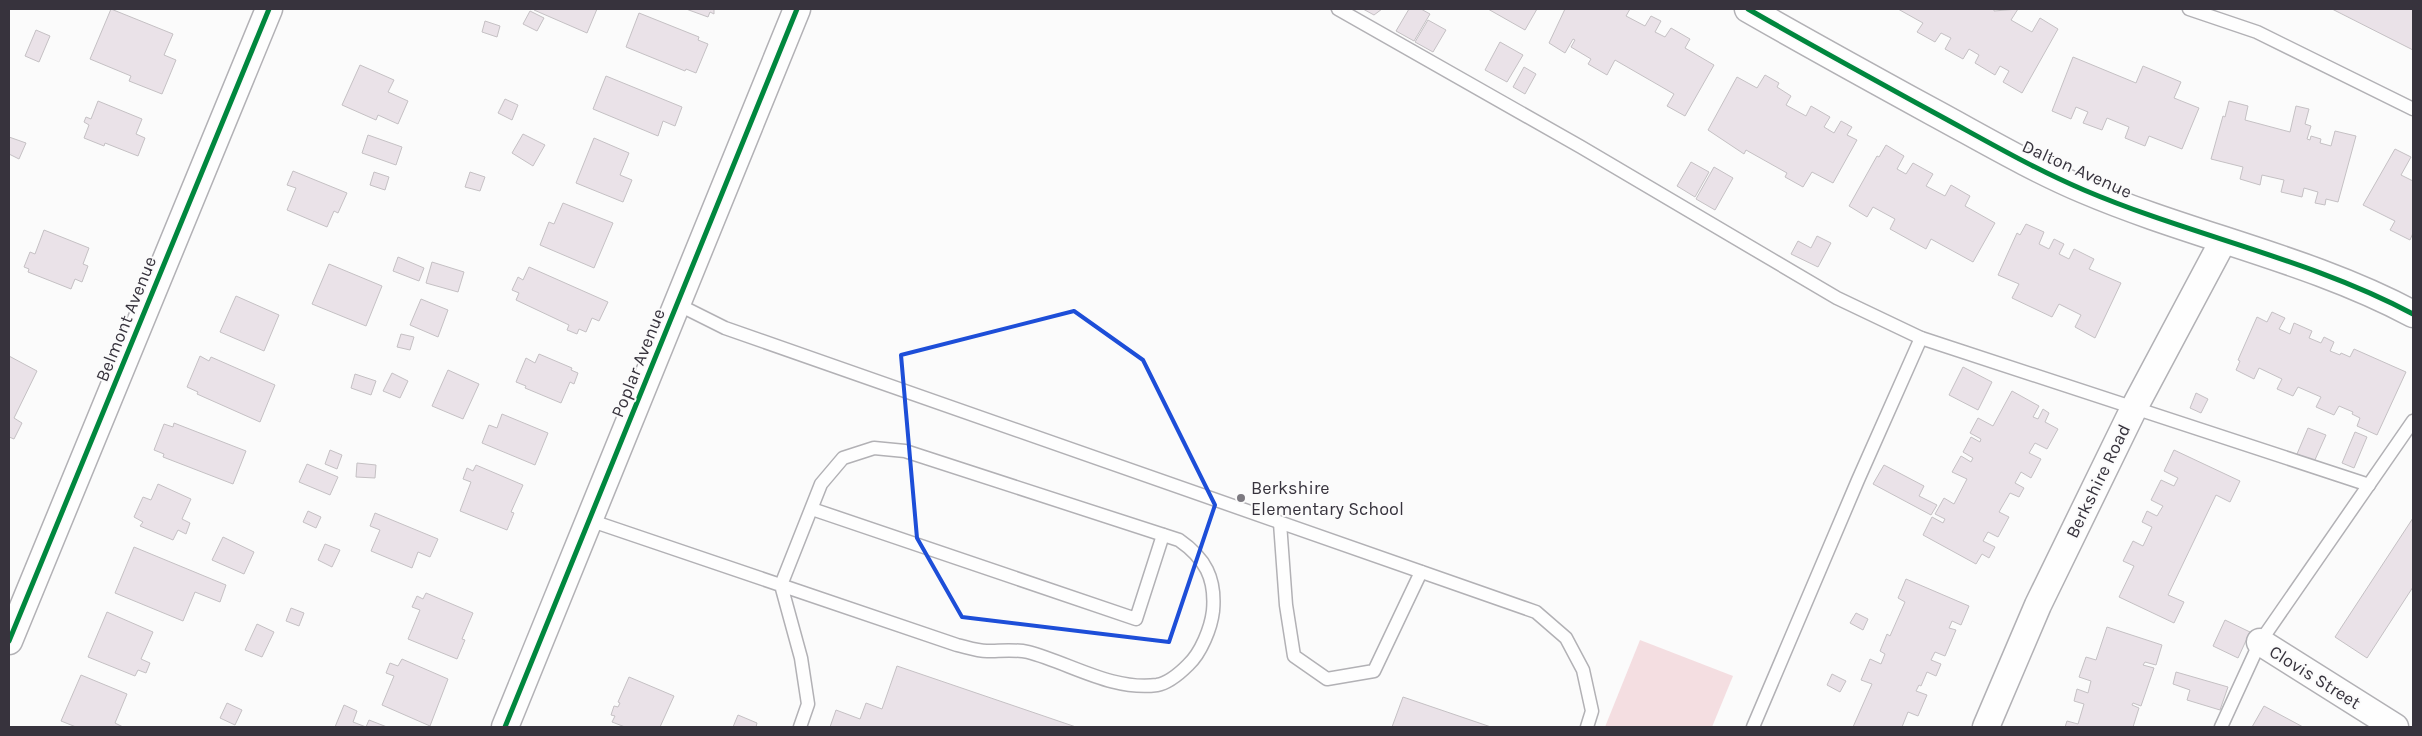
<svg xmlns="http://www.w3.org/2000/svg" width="2422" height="736" font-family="Karla,sans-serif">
  <rect width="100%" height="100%" fill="#fbfbfb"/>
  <polygon fill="#f4dee1" points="1640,640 1733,676 1712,727 1605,727"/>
  <g fill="#eae2e8" stroke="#c5c1c4">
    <polygon points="111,9 173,34 164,55 176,60 162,94 129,81 131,76 90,59"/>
    <polygon points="535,9 597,9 587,33 534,10"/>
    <polygon points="686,9 714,9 714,14 710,12 708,17"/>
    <polygon points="1363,9 1382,9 1374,15"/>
    <polygon points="1409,9 1421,9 1430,14 1414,41 1396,31"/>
    <polygon points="1488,9 1537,9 1525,30"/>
    <polygon points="1565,9 1630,9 1626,16 1645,26 1651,16 1661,21 1655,32 1665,37 1671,28 1690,39 1685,48 1714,65 1685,116 1667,106 1674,94 1615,60 1607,75 1588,64 1591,59 1571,47 1575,40 1573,39 1565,53 1549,43"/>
    <polygon points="1898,9 1994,9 1994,11 2018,9 2011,20 2032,32 2040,18 2058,29 2022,93 2003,82 2009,71 2000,66 1995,75 1975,63 1979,55 1969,49 1963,59 1945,49 1951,38 1941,33 1935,42 1917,32 1923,23"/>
    <polygon points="2332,9 2413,9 2413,50"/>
    <polygon points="530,11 544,18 537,31 523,24"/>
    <polygon points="639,13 699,37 698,40 708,44 696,73 686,69 685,71 626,47"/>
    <polygon points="1428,20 1446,30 1433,52 1415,42"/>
    <polygon points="485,21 500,26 497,37 482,32"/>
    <polygon points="36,30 50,36 39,62 25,56"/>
    <polygon points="1500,42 1523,55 1507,82 1485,70"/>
    <polygon points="2073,57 2136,83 2143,66 2181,82 2174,98 2199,108 2182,149 2149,136 2145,146 2125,138 2129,127 2107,118 2102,130 2083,123 2088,112 2076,107 2071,119 2052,111"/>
    <polygon points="360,65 394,80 388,92 408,101 398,124 378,115 376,120 342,105"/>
    <polygon points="1524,67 1536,74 1525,94 1513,87"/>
    <polygon points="1765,75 1779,83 1777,87 1791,96 1786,105 1806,116 1811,106 1830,117 1824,127 1834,133 1841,121 1852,127 1847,135 1857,140 1833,183 1812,172 1803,187 1785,177 1787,173 1746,150 1744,154 1708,130 1737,77 1757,88"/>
    <polygon points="606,76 682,107 675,126 663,121 658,136 593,109"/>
    <polygon points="505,99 518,105 512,120 498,113"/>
    <polygon points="98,101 142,119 136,134 145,138 138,156 105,143 104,146 84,138 89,125 84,122 86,117 91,119"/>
    <polygon points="2229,101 2248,106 2245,120 2290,132 2296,106 2309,109 2305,124 2311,126 2307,139 2310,140 2311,136 2321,139 2320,143 2331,146 2335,131 2356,136 2338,202 2326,199 2325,205 2315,203 2318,192 2304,188 2302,197 2281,192 2284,180 2262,175 2260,185 2240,179 2243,167 2211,159 2223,116 2225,117"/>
    <polygon points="523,134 545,145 533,166 512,153"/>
    <polygon points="368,135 402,147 396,165 362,153"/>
    <polygon points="9,137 26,143 19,159 9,154"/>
    <polygon points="594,138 629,153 620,175 632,180 623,202 576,183"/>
    <polygon points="1886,145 1904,156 1897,169 1906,174 1913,163 1933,174 1926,186 1945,196 1951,185 1970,196 1965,206 1995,223 1973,262 1931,239 1926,249 1890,229 1895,219 1873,207 1867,217 1849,206 1877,156 1879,157"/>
    <polygon points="2395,149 2411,157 2401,175 2413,181 2413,233 2410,240 2390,230 2395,221 2363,205"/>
    <polygon points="1691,162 1709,172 1695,197 1677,186"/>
    <polygon points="1714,167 1733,178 1715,210 1696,199"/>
    <polygon points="293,171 347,193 338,213 334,211 327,227 287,210 296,188 287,185"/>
    <polygon points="374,172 389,177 385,190 370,185"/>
    <polygon points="470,172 485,177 480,191 465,187"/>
    <polygon points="563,203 613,223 594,268 540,245 549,222 554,224"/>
    <polygon points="2026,224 2044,232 2039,244 2049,249 2054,239 2064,244 2059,254 2069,259 2074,249 2094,259 2089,269 2121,283 2095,338 2075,327 2081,315 2059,304 2052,317 2012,298 2019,284 1998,275 2017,233 2020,235"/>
    <polygon points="44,230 89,248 83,264 88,266 82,282 75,279 71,289 28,272 29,269 24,267 30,252 35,254"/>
    <polygon points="1817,236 1831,243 1818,267 1791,254 1798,241 1811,248"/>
    <polygon points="398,257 424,268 419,281 393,271"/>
    <polygon points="432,262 464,272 458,292 426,283"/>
    <polygon points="329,264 382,286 366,326 312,304"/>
    <polygon points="529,267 608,302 599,321 592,318 586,332 579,329 577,334 567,330 569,325 516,300 519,293 512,290 518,277 523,280"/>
    <polygon points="236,296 279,315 264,351 220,332"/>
    <polygon points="421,299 448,310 438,337 410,325"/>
    <polygon points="2272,312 2285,318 2279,329 2290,334 2294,323 2312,331 2309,338 2321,343 2324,337 2334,342 2330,351 2340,355 2341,353 2350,357 2354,349 2406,372 2377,435 2357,426 2360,418 2352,414 2353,412 2339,406 2334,415 2316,407 2321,397 2298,387 2293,396 2277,389 2282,379 2259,368 2254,379 2236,370 2240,361 2238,360 2257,317 2267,322"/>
    <polygon points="401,334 414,337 410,350 397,347"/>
    <polygon points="539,354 572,368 571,370 578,373 574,384 570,382 561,403 525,388 526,386 516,382 526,358 535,363"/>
    <polygon points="9,356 37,371 14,418 22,423 14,439 9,437"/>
    <polygon points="200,356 209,361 211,357 275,385 260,422 197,394 198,392 187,387"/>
    <polygon points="1963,367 1992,382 1978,410 1949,395"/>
    <polygon points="448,370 479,384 463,419 432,406"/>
    <polygon points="392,373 408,381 400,398 383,391"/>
    <polygon points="355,374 376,381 371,395 351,388"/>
    <polygon points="2012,391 2039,406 2033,417 2038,419 2043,409 2049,413 2045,422 2058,429 2047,449 2035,443 2029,453 2041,459 2031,478 2021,472 2015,483 2024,488 2019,497 2010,493 1999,512 2009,517 1998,537 1988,532 1983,541 1995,547 1989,558 1982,554 1976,564 1923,535 1932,517 1943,523 1945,519 1935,514 1944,498 1954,504 1967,479 1952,472 1961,456 1971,462 1973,458 1963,452 1971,437 1980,442 1981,439 1970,433 1978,418 1993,426"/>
    <polygon points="2196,393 2208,399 2201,413 2190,408"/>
    <polygon points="502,414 548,433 535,465 482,443 489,425 497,428"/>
    <polygon points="174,423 246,451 233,484 163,457 164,454 154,450 164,424 173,427"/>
    <polygon points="2308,428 2326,435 2314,462 2297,454"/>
    <polygon points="2355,432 2367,437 2354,468 2342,463"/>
    <polygon points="330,450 342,455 337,469 325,464"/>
    <polygon points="2174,450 2240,481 2230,502 2216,495 2168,595 2184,602 2174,623 2119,597 2134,566 2123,561 2133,541 2143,546 2152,527 2142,522 2147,511 2157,516 2163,506 2151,500 2161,480 2174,486 2178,478 2164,471"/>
    <polygon points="357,463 376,465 375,478 356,477"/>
    <polygon points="307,464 338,477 330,495 299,482"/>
    <polygon points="476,465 523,485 511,512 514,513 507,530 460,511 471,482 463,479 467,468 473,471"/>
    <polygon points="1884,465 1924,486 1919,496 1937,505 1931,515 1873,484"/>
    <polygon points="158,484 191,499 182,519 190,523 186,534 178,530 173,540 140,526 143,522 134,517 143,497 151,500"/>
    <polygon points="308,511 321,517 316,528 303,522"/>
    <polygon points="375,513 438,539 430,557 418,552 412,568 371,551 380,530 370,526"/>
    <polygon points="2413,518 2413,587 2367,658 2335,637"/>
    <polygon points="223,537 254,552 244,574 212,560"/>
    <polygon points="325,544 340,550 332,567 318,560"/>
    <polygon points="134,547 226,585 220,602 195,592 183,621 115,593"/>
    <polygon points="1906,579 1969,606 1961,625 1952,621 1949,628 1956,630 1945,656 1935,652 1931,660 1941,664 1936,676 1927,672 1921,686 1919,685 1916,691 1927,695 1918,716 1908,712 1902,727 1853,727 1872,684 1861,680 1870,659 1881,664 1885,654 1880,651 1887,634 1890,636 1905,602 1898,598"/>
    <polygon points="426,593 473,613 462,639 465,640 457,659 408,639 420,610 412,607 417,596 423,599"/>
    <polygon points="291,608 304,613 299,626 286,621"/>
    <polygon points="107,612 153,632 141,659 150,663 146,673 138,670 135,676 88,657"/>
    <polygon points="1856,613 1868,619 1863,630 1850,623"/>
    <polygon points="2225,620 2250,632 2238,658 2213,646"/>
    <polygon points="257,624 274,632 262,657 245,650"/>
    <polygon points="2107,627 2162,645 2156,665 2145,662 2143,665 2154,668 2141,706 2133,703 2132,705 2139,708 2133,727 2065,727 2067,721 2078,724 2084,704 2074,701 2077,689 2088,693 2091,681 2079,677 2086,657 2096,660"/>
    <polygon points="402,659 448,679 430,726 382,705 394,676 386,673 390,663 398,666"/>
    <polygon points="897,666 1076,727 830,727 836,710 860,719 866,703 882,709"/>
    <polygon points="2176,672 2228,687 2220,710 2187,700 2190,690 2173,684"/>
    <polygon points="1832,674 1846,681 1840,692 1827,685"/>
    <polygon points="81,675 127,694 115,723 123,727 76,727 61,721"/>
    <polygon points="629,677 674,696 660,727 625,727 612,722 615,716 611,715 614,706 618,707 620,703 618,702"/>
    <polygon points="1403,697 1491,727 1392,727"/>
    <polygon points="227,703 242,710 235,725 220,718"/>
    <polygon points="344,705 357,711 353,722 366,727 369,720 387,727 335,727"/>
    <polygon points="2264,706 2303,727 2252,727"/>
    <polygon points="738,715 757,723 756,727 733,727"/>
  </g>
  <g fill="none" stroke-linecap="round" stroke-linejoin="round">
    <g stroke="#b2b1b5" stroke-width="15">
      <g id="service">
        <polyline points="1338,9 1581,147 1837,298 1921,338 2369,485"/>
        <polyline points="2189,9 2257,32 2413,109"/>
        <polyline points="677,304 725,328 1536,612 1566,638 1583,670 1592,711 1587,727"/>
        <polyline points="812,509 1136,619 1163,535"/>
        <path d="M589 520 957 645C966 647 977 651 987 651 1000 651 1015 649 1028 652 1070 663 1112 691 1157 685 1169 683 1180 673 1188 665 1201 653 1211 628 1213 611 1216 578 1205 558 1179 540L905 451 874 448 843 458 821 484 781 585 801 658 808 704 800 727"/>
        <polyline points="1280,523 1286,605 1294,656 1327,679 1374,671 1421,572"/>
        <polyline points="1753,727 1858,480 1921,338"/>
        <polyline points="2221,727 2260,642 2413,421"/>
      </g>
    </g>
    <g stroke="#b2b1b5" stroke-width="29">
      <g id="minor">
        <path d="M1748 9C1809 44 1871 78 1933 112 1983 139 2032 168 2084 190 2192 236 2310 259 2413 314"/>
        <polyline points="9,641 269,9"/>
        <polyline points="2260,642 2395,727"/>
        <polyline points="505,727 797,9"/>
        <polyline points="1986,727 2038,605 2134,408 2223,241"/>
      </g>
    </g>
    <use href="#service" stroke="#fefefe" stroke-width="12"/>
    <use href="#minor" stroke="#fefefe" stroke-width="26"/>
    <g stroke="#fbfbfb" stroke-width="8">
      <g id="cycleway">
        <path d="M1748 9C1809 44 1871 78 1933 112 1983 139 2032 168 2084 190 2192 236 2310 259 2413 314"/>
        <polyline points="9,641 269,9"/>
        <polyline points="505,727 797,9"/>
      </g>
    </g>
    <use href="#cycleway" stroke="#00873e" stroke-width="5"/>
  </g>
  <path fill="none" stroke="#1d4ed8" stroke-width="4" stroke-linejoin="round" d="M1074 311 1143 360 1215 505 1169 642 962 617 917 538 901 355Z"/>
  <circle fill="#7c7980" stroke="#fbfbfb" stroke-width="2" cx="1241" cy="498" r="5"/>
  <g text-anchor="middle" stroke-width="4" stroke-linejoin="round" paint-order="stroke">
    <g font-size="18" fill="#37333d" stroke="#fbfbfb">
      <text transform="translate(2077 169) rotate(24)" y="6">Dalton Avenue</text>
      <text transform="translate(126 319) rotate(-68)" y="6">Belmont Avenue</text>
      <text transform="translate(638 363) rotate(-68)" y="6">Poplar Avenue</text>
      <text transform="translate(2098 481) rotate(-64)" y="6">Berkshire Road</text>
      <text transform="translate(2315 677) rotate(32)" y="6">Clovis Street</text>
    </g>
    <g font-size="18" fill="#37333d" stroke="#fbfbfb" text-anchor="start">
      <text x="1251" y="494">Berkshire<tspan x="1251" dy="21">Elementary School</tspan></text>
    </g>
  </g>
  <rect width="2422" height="736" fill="none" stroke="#37333d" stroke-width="20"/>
</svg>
